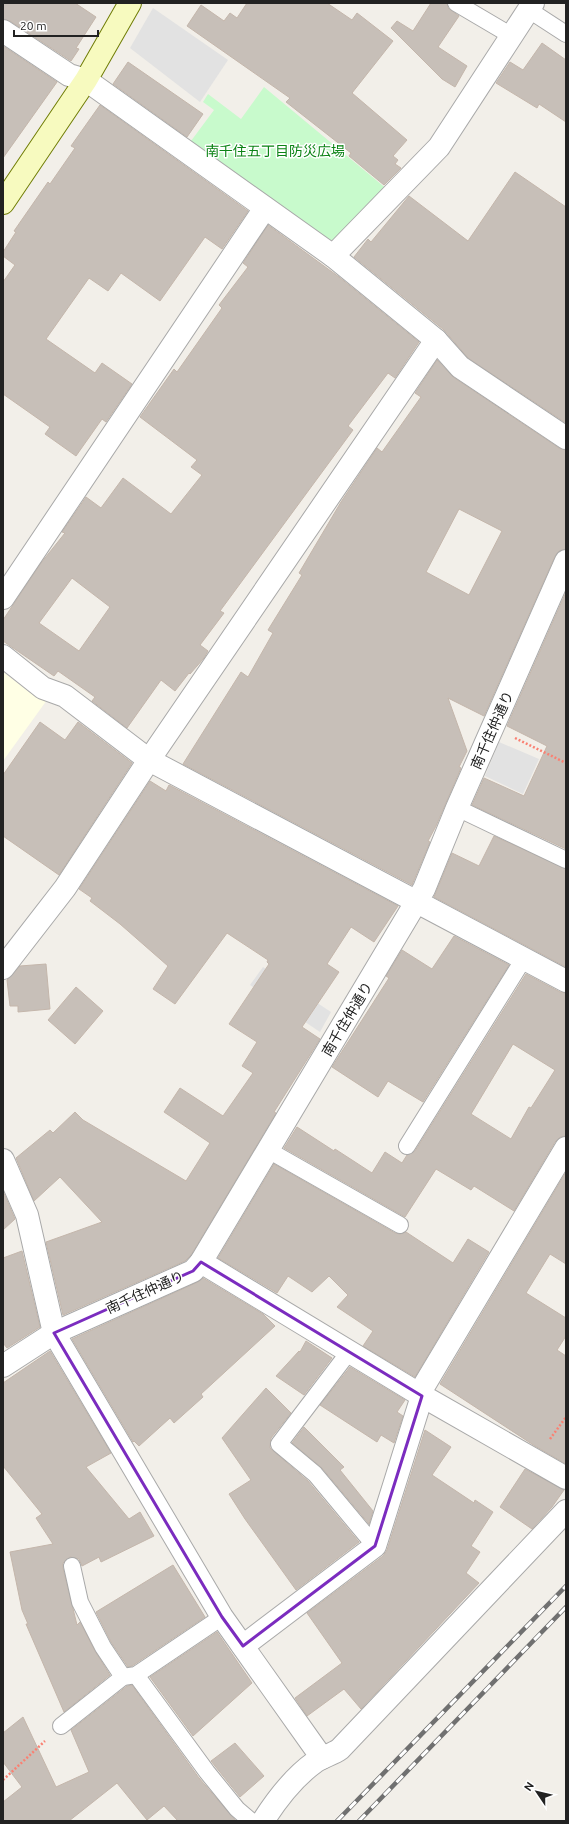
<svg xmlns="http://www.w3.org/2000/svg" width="569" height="1824" font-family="Ubuntu,'Noto Sans JP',sans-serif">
  <rect width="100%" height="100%" fill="#f2efe9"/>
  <polygon fill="#ffffe5" points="3,672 37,698 47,700 3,761"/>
  <polygon fill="#c8facc" points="264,87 388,190 336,240 326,240 191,141 214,110 203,102 208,94 241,119"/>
  <g fill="#e2e2e2">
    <polygon points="153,8 228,60 200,102 130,48"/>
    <polygon points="499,742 539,759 523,794 485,776"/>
    <polygon points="263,967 331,1012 320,1032 250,985"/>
  </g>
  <g fill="#c7bfb8" stroke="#c4b6ab" fill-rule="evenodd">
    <polygon points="3,3 75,3 96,17 76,48 79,49 71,61 10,21 3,19"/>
    <polygon points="247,3 327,3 352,20 357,13 393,41 352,93 407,140 393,156 398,160 395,164 401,168 384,185 349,156 351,153 286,102 290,98 187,26 201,5 224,21 230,13 237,18"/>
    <polygon points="431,3 447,3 448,8 459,16 438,47 467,66 455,87 442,79 391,28 397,21 413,31"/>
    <polygon points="542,43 566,60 566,122 539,104 537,108 496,83 510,62 523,70"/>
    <polygon points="3,46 57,82 3,158"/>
    <polygon points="128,62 203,114 187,137 113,84"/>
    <polygon points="100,105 248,211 222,249 205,237 160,301 121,273 108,291 89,278 46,339 95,373 102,363 132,384 106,422 102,419 76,456 45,434 50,427 3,394 3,282 15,265 3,256 3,252 16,232 14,231 48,182 50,184 75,148 71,146"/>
    <polygon points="515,172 566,207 566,423 468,358 444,330 354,257 368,239 371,242 409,196 468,241"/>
    <path d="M268 225 339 277 419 342 395 378 388 373 348 426 353 430 220 611 224 613 200 645 208 651 204 658 190 674 189 673 175 691 161 680 127 728 92 701 95 697 58 671 54 676 3 641V620L41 563 65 533 62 532 86 497 101 508 123 478 171 514 202 475 191 467 197 460 140 417 174 369 177 372 222 308 219 305 248 267 243 263ZM72 578 110 607 79 651 39 623Z"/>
    <path d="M437 360 453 377 559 448 566 450V549L559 551 555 556 484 716 448 698 467 751 459 767 461 768 436 826 428 841 430 842 412 885 183 764 241 672 248 677 273 633 268 630 302 575 299 573 341 502 377 448 382 452 421 397 415 393ZM459 509 502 531 469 595 426 572Z"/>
    <polygon points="566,592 566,849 472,805 484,778 524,796 547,746 507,726"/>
    <polygon points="40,722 65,740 78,722 132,763 59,875 3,836 3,775"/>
    <polygon points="150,781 166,791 169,785 398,906 374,942 351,927 327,964 339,972 302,1027 320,1039 274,1112 276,1113 191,1255 185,1261 63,1315 46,1242 102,1222 60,1177 34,1201 16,1158 50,1130 53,1133 75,1112 83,1120 186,1181 210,1143 164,1112 180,1088 223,1116 253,1073 242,1066 257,1042 229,1024 269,964 267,962 268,960 227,933 175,1004 153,989 168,966 120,924 90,901 92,898 79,889"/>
    <polygon points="494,836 566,869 566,967 434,897 452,853 479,866"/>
    <polygon points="454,936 509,965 423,1102 388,1081 378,1097 332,1067 389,978 386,976 402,950 432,969"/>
    <polygon points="46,964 50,1009 18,1012 18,1006 10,1006 7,980 20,966"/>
    <path d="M526 974 560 992 566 993V1136L560 1137 555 1142 514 1211 474 1186 471 1190 436 1169 405 1217 284 1148 297 1127 334 1151 335 1149 372 1173 385 1152 402 1163 407 1155 415 1151ZM513 1044 555 1070 531 1108 529 1107 511 1139 471 1114Z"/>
    <polygon points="76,987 103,1011 75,1044 48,1020"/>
    <polygon points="274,1164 395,1233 400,1234 406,1232 453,1263 468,1239 489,1252 415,1377 363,1346 373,1331 337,1307 348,1295 329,1276 312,1292 288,1276 277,1293 218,1258"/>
    <polygon points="566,1172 566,1264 550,1254 526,1293 566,1318 566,1336 557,1350 566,1356 566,1464 535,1446 440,1384"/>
    <polygon points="3,1191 15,1219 3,1230"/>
    <polygon points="22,1251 40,1327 7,1348 3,1343 3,1258"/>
    <polygon points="203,1278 263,1314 275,1326 201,1394 203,1397 174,1423 170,1418 139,1446 134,1441 133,1442 72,1339 198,1282"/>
    <polygon points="306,1341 332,1358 304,1395 276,1376 299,1351 300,1352"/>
    <polygon points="50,1351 111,1453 86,1467 129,1519 140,1512 154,1536 101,1562 99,1557 82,1566 79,1559 70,1557 63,1563 63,1568 77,1625 80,1622 95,1651 110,1675 64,1712 26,1624 28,1624 22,1610 10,1552 53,1544 36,1518 42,1514 3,1466 3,1383"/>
    <polygon points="350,1367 405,1400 397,1412 403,1416 394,1443 381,1435 377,1442 320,1405"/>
    <polygon points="266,1388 291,1413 271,1438 270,1448 308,1481 359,1542 296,1590 245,1519 229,1494 251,1480 222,1438"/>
    <polygon points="304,1427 344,1467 340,1470 373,1511 369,1524 322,1468 292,1443"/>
    <polygon points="425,1430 451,1447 432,1475 474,1503 475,1500 493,1512 471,1546 480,1552 466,1573 479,1583 361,1709 344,1689 307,1716 295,1698 342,1663 307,1613 383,1556 387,1550"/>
    <polygon points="525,1469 564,1490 552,1507 532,1529 500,1507"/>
    <polygon points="173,1565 205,1617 132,1666 128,1667 111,1642 96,1612"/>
    <polygon points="217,1632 252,1683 193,1736 150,1677"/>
    <polygon points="132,1685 199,1778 236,1821 178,1821 164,1806 147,1820 117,1783 69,1821 3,1821 3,1802 22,1787 3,1762 3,1733 23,1717 56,1787 89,1772 71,1730 127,1686"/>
    <polygon points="235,1743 264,1776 240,1797 211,1761"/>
  </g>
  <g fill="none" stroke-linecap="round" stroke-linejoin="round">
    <g stroke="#a9a9a9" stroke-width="18">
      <g id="lane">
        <polyline points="456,3 512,36"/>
        <polyline points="529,10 566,34"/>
        <polyline points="457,808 566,860"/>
        <polyline points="407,1146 523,960"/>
        <polyline points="268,1150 400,1225"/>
        <polyline points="349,1352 279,1444 315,1474 375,1546"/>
        <polyline points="72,1566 80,1602 103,1647 123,1677"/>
        <polyline points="136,1675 207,1772 237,1809 251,1821"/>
        <polyline points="61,1726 123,1677 136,1675 222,1617"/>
      </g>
    </g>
    <g stroke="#a9a9a9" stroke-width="24">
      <g id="street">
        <polyline points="3,31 69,75 86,80 333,256 436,340 460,367 566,438"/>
        <polyline points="333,256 439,147 533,3"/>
        <polyline points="3,598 265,208"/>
        <polyline points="3,656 43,688 65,696 149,760 566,981"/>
        <polyline points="3,968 65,888 149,760 436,340"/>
        <polyline points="3,1160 27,1215 54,1333 222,1617 322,1758"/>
        <polyline points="201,1262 419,1394 566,1478"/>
        <polyline points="3,1366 54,1333 193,1271 201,1262 424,889 457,808 566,561"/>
        <polyline points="419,1394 566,1148"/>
        <polyline points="243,1646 375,1546 422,1396"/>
        <path d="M263 1821C277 1799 294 1777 315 1762 323 1756 332 1755 340 1749L566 1511"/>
      </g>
    </g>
    <g stroke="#707d05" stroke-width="24">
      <polyline id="secondary" points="3,203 86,80 130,3"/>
    </g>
    <g stroke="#fa8072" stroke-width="2.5" stroke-dasharray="2 2" stroke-linecap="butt">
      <polyline points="515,738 566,763"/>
      <polyline points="550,1439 566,1417"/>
      <polyline points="3,1780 45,1741"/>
    </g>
    <use href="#lane" stroke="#fff" stroke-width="16"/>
    <use href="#street" stroke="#fff" stroke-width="22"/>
    <use href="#secondary" stroke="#f7fabf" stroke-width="22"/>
    <g stroke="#707070" stroke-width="4.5">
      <g id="rail">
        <polyline points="337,1821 566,1586"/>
        <polyline points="359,1821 566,1607"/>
      </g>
    </g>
    <use href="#rail" stroke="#fff" stroke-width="3" stroke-dasharray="9" stroke-linecap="butt"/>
  </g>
  <path fill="none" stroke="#7b2cbf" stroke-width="3" stroke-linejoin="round" d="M201 1262 422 1396 375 1546 243 1646 222 1617 54 1333 193 1271Z"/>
  <g text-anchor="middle" stroke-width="3" stroke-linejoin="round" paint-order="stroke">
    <g font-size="14" fill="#0c8416" stroke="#fff">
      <text x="275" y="156">南千住五丁目防災広場</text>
    </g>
    <g font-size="14" fill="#222" stroke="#fff">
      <text transform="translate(492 730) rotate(-66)" y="5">南千住仲通り</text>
      <text transform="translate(347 1019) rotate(-59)" y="5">南千住仲通り</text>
      <text transform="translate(145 1292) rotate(-24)" y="5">南千住仲通り</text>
    </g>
  </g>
  <rect width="569" height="1824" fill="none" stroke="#222222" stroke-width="8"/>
  <g transform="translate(537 1792) rotate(305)" stroke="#ffffff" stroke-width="3" paint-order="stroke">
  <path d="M0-3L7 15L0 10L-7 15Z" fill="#222222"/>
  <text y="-6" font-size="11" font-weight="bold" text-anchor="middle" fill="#222222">N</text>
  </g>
  <path d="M14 30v6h84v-6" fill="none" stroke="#222222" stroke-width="2"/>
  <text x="20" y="30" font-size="12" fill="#222222" stroke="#ffffff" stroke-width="3" paint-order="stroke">20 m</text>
</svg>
